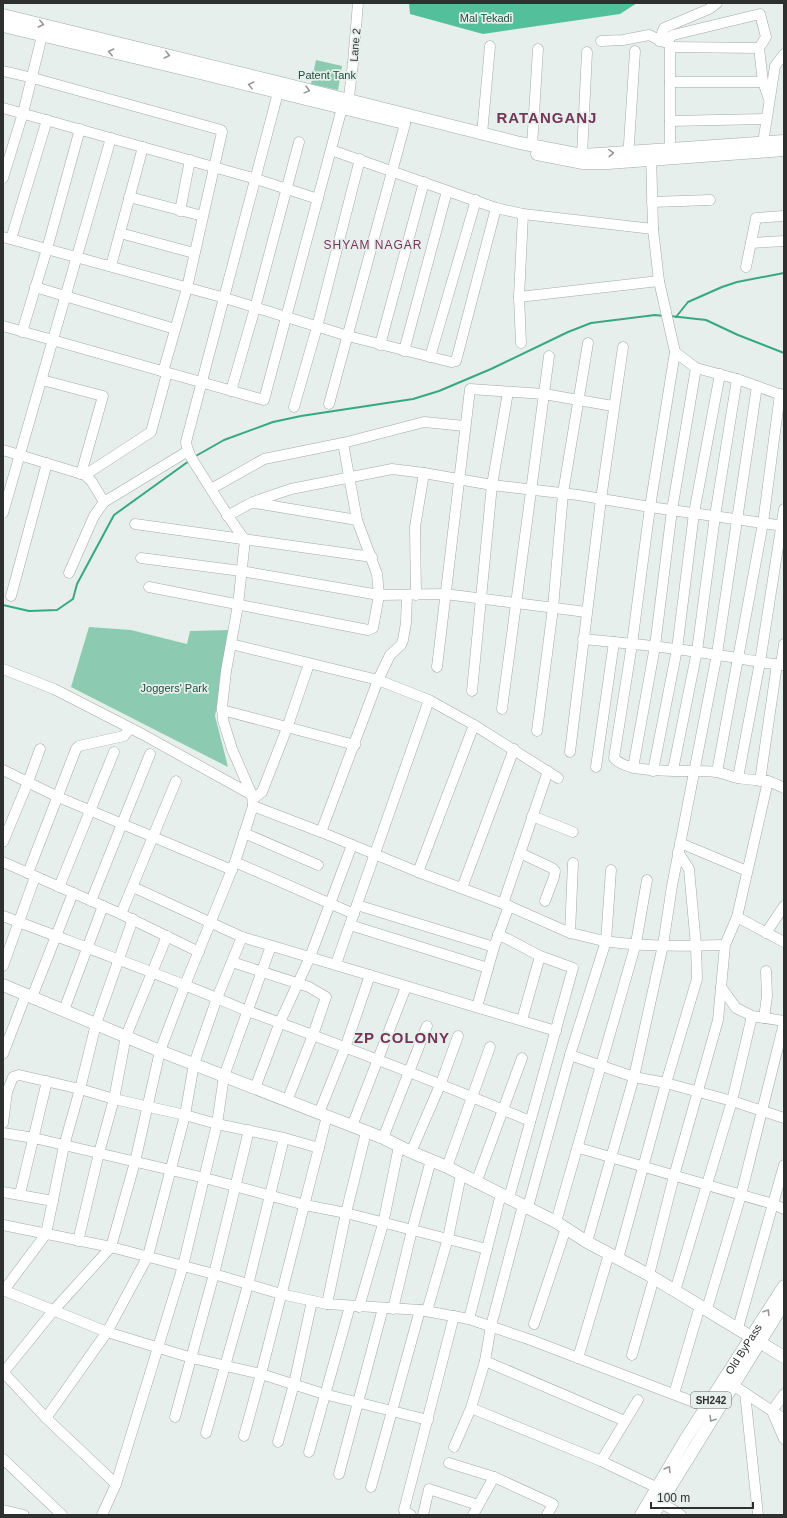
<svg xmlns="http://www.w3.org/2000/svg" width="787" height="1518" font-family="Arial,sans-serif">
  <rect width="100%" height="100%" fill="#e6efeb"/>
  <g fill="#8ccbb2">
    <polygon points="316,60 342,66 338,90 311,84"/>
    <polygon points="89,627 131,630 187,644 190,631 230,630 215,716 228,767 71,687"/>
  </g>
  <polygon fill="#53c09b" points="409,3 637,3 620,14 483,34 410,14"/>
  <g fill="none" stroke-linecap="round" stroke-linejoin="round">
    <g stroke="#37a884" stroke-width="2">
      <polyline points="670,316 706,320 738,335 784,353"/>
      <polyline points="676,317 688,302 722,287 737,282 784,273"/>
      <polyline points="194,457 224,440 273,422 301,416 413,399 439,391 491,369 568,332 591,323 655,315 664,316"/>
      <polyline points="3,605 29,611 57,610 73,599 77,584 114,515 189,461"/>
    </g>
    <g stroke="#a2aaa7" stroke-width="11">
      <g id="minor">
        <polyline points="601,41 623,40 649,35 664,42"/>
        <polyline points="659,41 664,28 709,9 717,3"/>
        <polyline points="670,47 759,48 763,82 769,99"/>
        <polyline points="3,71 33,78 221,130 222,132 187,288 163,372"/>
        <polyline points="670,82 670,47 668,43 670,37 673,35 760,14 766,37 759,48"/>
        <polyline points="348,106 353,63 358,3"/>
        <polyline points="3,108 256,179 318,199"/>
        <polyline points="670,121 766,119"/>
        <polyline points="482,134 490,46"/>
        <polyline points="763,143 775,66 784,54"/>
        <polyline points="532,146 538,49"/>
        <polyline points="331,150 496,208 523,214 653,229"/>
        <path d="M651 153 653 229 659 281 675 352 650 507 632 644 614 758C628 776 693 769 716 772 724 773 731 777 739 778 748 780 758 780 767 781 773 782 779 786 784 788"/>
        <polyline points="582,155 587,52"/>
        <polyline points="670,156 670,82 763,82"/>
        <polyline points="628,159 635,51"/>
        <polyline points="3,178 23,113 42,36"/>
        <polyline points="129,197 203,216"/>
        <polyline points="652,202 710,200"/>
        <polyline points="180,211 190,160"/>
        <polyline points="120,233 194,253"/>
        <polyline points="3,237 225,298 348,336 451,362 456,361 496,208"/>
        <polyline points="11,239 47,120"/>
        <polyline points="751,243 784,241"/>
        <polyline points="111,266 143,147"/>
        <polyline points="746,267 756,218 784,216"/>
        <polyline points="35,287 175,329"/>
        <polyline points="519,297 659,281"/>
        <polyline points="3,326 264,400 342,108"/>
        <polyline points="22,332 47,249 80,129"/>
        <polyline points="521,343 519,297 523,214"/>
        <polyline points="380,345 424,182"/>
        <polyline points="404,351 447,191"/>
        <polyline points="675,352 696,368 737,379 784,396"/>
        <polyline points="430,357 476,200"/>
        <polyline points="42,380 103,396 81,474"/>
        <polyline points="231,391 255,308 299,142"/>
        <polyline points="329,404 405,124"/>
        <polyline points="294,407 317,327 360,159"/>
        <polyline points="3,450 85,475 92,482 104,502 188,451"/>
        <polyline points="85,475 151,432 167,373"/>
        <polyline points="211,489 264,459 343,443 424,422 465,426"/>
        <polyline points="255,503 357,520"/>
        <polyline points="3,513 111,138"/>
        <polyline points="227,516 253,502 291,489 392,469 424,473 492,485 578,495 650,507 784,526"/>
        <polyline points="135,524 372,557"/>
        <polyline points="141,558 241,571 379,595 445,594 586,612"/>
        <polyline points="69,573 94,516 104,502"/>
        <polyline points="149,587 368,630 373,628 379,595 377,574 357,520 343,443"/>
        <polyline points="416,595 415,527 424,473"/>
        <polyline points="11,596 47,463"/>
        <path d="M583 639C626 643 669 647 711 654 736 657 759 663 784 665"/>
        <polyline points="231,644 378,680 429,700 474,725 558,778"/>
        <polyline points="781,665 784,644"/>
        <polyline points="437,667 470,389 544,394 613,406"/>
        <polyline points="3,669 54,689 142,734 252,795"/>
        <polyline points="472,691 492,485 508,392"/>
        <polyline points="502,709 549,356"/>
        <polyline points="222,710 355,745"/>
        <polyline points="537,731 553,608 563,493 588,343"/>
        <polyline points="570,752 601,499 623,347"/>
        <polyline points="596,767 614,642"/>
        <polyline points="633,768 655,646 672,510 696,368"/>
        <polyline points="3,770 58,797 232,870"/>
        <polyline points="673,770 697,651 715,516 737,379"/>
        <polyline points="653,771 677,649 694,513 720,374"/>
        <polyline points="717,772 763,523 780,394"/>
        <polyline points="738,778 760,662 784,509"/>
        <polyline points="760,781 777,664"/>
        <polyline points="253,799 262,792 287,728 309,664"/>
        <polyline points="253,806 321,832 418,872 509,906 570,933 573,863"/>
        <polyline points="532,816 573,832"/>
        <polyline points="321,832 378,680 390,655 401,645 403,640 406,623 407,595"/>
        <polyline points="244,833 318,865"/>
        <polyline points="3,842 28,782 40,749"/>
        <polyline points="680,843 747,871"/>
        <polyline points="520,853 552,868 555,871 554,877 545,901"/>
        <polyline points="3,862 121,914 199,952"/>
        <polyline points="235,862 354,914"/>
        <polyline points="418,872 474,725"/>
        <polyline points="28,873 76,749 79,746 124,736 130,728"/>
        <polyline points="59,887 114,752"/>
        <polyline points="133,887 242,937 556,1031"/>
        <polyline points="462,888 514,749"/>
        <polyline points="91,901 150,754"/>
        <polyline points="503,904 548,771"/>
        <polyline points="357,905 494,947"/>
        <polyline points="121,914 176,781"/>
        <path d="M3 916C63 939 124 961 184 985 206 993 227 1003 248 1011 343 1046 437 1082 530 1121"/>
        <polyline points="737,917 784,942"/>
        <polyline points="350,925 488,968"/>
        <path d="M570 933C581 935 593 939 605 941 642 947 688 946 725 945"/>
        <polyline points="766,933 784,906"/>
        <polyline points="498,934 540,956 573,968 509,1198"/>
        <polyline points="232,962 309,987 326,997 313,1035 287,1101"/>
        <polyline points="336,964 429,700"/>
        <polyline points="3,966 35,877"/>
        <polyline points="721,987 736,1008 752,1016 784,1021"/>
        <polyline points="32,997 73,893"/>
        <polyline points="477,1007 494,947 509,906"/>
        <polyline points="64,1010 103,906"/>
        <polyline points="764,1018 767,996 766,971"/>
        <polyline points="522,1020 540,956"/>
        <polyline points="3,1054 26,994"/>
        <polyline points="570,1055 634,1077 666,1083 732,1101 784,1118"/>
        <polyline points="255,1088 280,1022 310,957 352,845"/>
        <polyline points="319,1113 345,1048 370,975"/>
        <polyline points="3,1123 7,1092 13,1077 19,1075 80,1089 114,1099 185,1115 217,1124 284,1138 319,1148"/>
        <polyline points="352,1126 406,987"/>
        <polyline points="3,1133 34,1138 205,1178 305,1205 346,1213 487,1249"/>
        <polyline points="383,1138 427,1026"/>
        <polyline points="579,1148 773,1204 784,1209"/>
        <polyline points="411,1152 441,1083 458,1036"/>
        <polyline points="447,1167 490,1047"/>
        <polyline points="476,1183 522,1058"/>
        <polyline points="3,1192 53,1201"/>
        <polyline points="20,1194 47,1081"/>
        <polyline points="528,1207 570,1055 606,941 611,870"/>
        <polyline points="556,1222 636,943 647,880"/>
        <polyline points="3,1225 111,1247 214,1274 281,1294 327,1304 420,1310 469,1319 531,1340 707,1407"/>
        <polyline points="78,1241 99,1153 114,1099 126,1036 167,936"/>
        <polyline points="587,1242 634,1077 663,945 672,886 717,654 757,386"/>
        <polyline points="618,1259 666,1083 697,979 696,946 689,869 678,852"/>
        <polyline points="649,1275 674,1176 718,1020 725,945 737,917 768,781"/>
        <polyline points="3,1290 107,1332 192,1358 261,1374 324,1394 428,1420"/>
        <polyline points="4,1290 46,1234 64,1146 80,1089 96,1024 133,919"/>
        <polyline points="675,1291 732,1101 752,1016"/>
        <polyline points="327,1304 346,1213 366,1132"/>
        <polyline points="359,1307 383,1224 399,1146"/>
        <polyline points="393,1309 412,1230 431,1160"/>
        <polyline points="707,1309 741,1195 784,1023"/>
        <polyline points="427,1311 448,1238 461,1175"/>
        <polyline points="469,1319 501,1194"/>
        <polyline points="534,1324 566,1228"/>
        <polyline points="738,1328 784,1165"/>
        <polyline points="632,1355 654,1278"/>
        <polyline points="578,1358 609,1254"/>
        <polyline points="485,1361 625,1421"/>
        <polyline points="3,1372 46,1418 116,1484"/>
        <path d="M3 1373 53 1311 111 1247 135 1162 160 1051 185 985 235 862 253 806 252 795 232 749 223 720 222 707 226 671 238 605 245 540C229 519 216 497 202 475 196 465 187 454 186 442L280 85"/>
        <polyline points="733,1385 784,1419"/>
        <polyline points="745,1393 758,1515"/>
        <polyline points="674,1394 700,1306"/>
        <polyline points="784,1394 772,1411 784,1439"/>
        <polyline points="471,1408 601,1461 664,1491"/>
        <polyline points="175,1417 214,1274 249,1130"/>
        <polyline points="46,1418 107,1332 148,1256 185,1115 194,1064 217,998 242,937"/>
        <polyline points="206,1433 248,1285 284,1138"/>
        <polyline points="244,1436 261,1374 327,1116"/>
        <polyline points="278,1442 294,1384 312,1301"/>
        <polyline points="454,1447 471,1408 485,1361 491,1326 523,1205"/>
        <polyline points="309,1452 350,1306"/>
        <polyline points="3,1459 62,1515"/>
        <polyline points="601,1461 638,1400"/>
        <polyline points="449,1463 494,1477 553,1504 547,1515"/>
        <polyline points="339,1474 383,1308"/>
        <polyline points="371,1487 420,1310"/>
        <polyline points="655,1499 681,1515"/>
        <polyline points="3,1510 24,1515"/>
        <polyline points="102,1515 116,1484 183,1266 217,1124 224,1076 271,946"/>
        <polyline points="411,1515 405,1512 404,1510 454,1316"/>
        <polyline points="423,1515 429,1489 478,1505"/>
        <polyline points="473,1515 494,1477"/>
      </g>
    </g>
    <g stroke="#a2aaa7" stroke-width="13">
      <g id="major">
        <polyline points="3,15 281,83 520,143 582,155 598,154 784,141"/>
        <polyline points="3,26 200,73 404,123"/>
        <polyline points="537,154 583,163 608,163 784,150"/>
        <polyline points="3,985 160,1051 383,1138 411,1152 447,1167 556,1222 587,1242 649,1275 784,1357"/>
        <path id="s1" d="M641 1515 685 1440 784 1286"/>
        <polyline points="653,1515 784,1303"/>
      </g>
    </g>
    <use href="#minor" stroke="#fff" stroke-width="10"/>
    <use href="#major" stroke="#fff" stroke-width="12"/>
  </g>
  <defs><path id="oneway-chevron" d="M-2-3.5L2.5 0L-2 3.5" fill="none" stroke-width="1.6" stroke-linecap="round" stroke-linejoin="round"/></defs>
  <g stroke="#969897">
    <use href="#oneway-chevron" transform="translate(41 24) rotate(13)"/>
    <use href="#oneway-chevron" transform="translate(111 52) rotate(-167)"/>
    <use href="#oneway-chevron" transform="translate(167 55) rotate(14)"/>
    <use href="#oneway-chevron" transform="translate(251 85) rotate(-166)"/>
    <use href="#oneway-chevron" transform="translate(307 90) rotate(15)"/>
    <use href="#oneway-chevron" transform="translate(611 153) rotate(-3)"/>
    <use href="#oneway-chevron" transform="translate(767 1312) rotate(-58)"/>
    <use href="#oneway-chevron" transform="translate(712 1419) rotate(122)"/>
    <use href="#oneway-chevron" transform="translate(668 1469) rotate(-59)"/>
  </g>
  <g text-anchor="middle" stroke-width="3.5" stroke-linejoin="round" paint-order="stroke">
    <rect fill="#e6efeb" stroke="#646967" stroke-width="1" x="691" y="1392" width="40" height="16" rx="3"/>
    <g font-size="10" font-weight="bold" fill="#2d302f">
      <text x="711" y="1404">SH242</text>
    </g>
    <g font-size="11" fill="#1e4d3d" stroke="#e6efeb">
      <text x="486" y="22">Mal Tekadi</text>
      <text x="327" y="79">Patent Tank</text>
      <text x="174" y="692">Joggers' Park</text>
    </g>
    <g font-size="11" fill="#2d302f" stroke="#e6efeb">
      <text transform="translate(355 45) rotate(-85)" y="4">Lane 2</text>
      <text dy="4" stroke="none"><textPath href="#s1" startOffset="195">Old ByPass</textPath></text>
    </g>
    <g font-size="12" letter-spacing="1" fill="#753558" stroke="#e6efeb">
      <text x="373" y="249">SHYAM NAGAR</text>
    </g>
    <g font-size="15" font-weight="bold" letter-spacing="1" fill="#753558" stroke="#e6efeb">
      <text x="547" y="123">RATANGANJ</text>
      <text x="402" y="1043">ZP COLONY</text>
    </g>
  </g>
  <rect width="787" height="1518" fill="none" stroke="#2d302f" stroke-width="8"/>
  <path d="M651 1502v6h102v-6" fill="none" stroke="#2d302f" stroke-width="2"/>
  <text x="657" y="1502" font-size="12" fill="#2d302f" stroke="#e6efeb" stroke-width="3" paint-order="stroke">100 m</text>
</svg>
